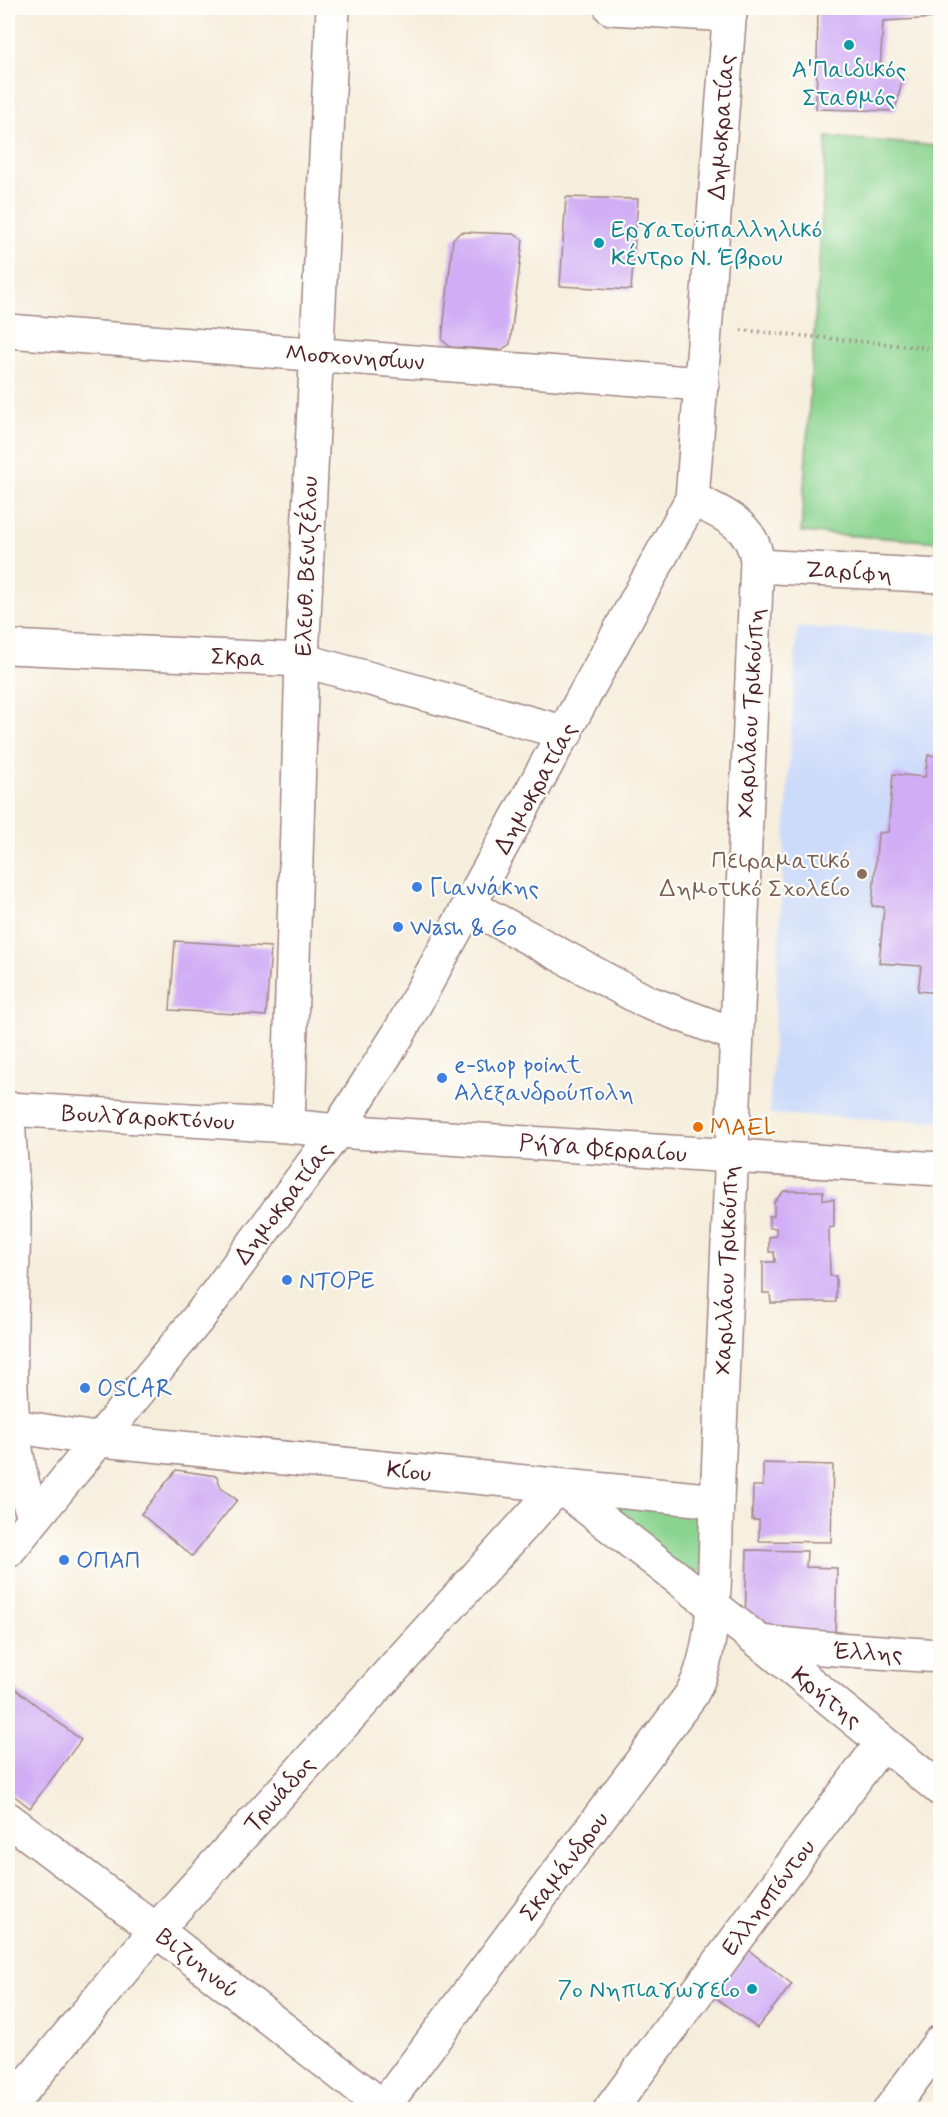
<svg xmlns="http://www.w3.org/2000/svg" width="948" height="2117" font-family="Mynerve,sans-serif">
  <rect width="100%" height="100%" fill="#fdfcf7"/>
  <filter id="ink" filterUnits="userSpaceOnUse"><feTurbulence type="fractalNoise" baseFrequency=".0167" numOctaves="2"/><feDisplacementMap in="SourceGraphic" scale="12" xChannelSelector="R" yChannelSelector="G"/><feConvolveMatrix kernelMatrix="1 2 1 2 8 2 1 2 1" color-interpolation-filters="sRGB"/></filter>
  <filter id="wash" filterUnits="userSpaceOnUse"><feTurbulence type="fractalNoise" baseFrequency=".008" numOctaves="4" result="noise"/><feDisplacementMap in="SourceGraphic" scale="24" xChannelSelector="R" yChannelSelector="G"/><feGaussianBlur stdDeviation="1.35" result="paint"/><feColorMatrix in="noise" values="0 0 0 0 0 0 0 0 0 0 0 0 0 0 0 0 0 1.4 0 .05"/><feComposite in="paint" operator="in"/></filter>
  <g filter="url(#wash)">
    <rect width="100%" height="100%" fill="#f6eedc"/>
    <polygon fill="#cddbfa" points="797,627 940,634 940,1122 769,1114"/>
    <g fill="#8bd490" stroke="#6a7a5e" stroke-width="1.5">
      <polygon points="827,137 940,146 940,542 801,532"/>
      <polygon points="595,1502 707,1509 699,1584"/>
    </g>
    <g id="blocks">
      <g fill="#d0adf5">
        <polygon points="818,8 939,8 938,18 883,21 880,70 903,77 895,111 816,109"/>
        <polygon points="566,197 638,199 631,290 560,286"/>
        <polygon points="461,232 514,234 523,240 510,344 501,350 450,347 442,340 453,239"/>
        <polygon points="928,755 940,756 940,993 918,991 921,966 879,963 884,907 872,906 878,833 888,832 893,774 925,777"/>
        <polygon points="175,941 271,947 266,1016 170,1010"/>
        <polygon points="784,1191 823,1191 823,1200 834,1199 834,1227 829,1228 830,1276 836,1276 836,1302 771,1303 770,1293 763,1293 763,1262 775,1262 774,1252 769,1252 769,1237 776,1236 776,1228 769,1228 769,1216 774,1216 774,1202"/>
        <polygon points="763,1463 833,1465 831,1542 759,1541 759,1520 752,1520 753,1486 763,1486"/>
        <polygon points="176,1470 217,1476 221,1488 237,1500 192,1556 141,1514"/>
        <polygon points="747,1550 807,1551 806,1567 837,1568 835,1635 760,1633 745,1623"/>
        <polygon points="8,1683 81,1740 30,1808 8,1791"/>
        <polygon points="746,1948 792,1984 757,2028 712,1995"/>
      </g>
    </g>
  </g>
  <g filter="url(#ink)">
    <use href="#blocks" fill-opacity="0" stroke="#a08684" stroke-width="1.5"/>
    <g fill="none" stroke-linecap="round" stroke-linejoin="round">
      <g stroke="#a08684" stroke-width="36">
        <g id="street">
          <polyline points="611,8 730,15"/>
          <polyline points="8,331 702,384"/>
          <polyline points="757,566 940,576"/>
          <polyline points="8,647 302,660 566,733"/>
          <polyline points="470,906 647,1002 736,1035"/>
          <polyline points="8,1109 288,1126"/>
          <polyline points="337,1131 940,1169"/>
          <polyline points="8,1425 101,1440 717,1501"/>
          <polyline points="559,1486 760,1642 940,1789"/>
          <path d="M760 1642C820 1649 880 1652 940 1656"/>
          <polyline points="8,1819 156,1930 387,2110"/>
          <polyline points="8,2108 156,1930 559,1486"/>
          <path d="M381 2110 691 1695C719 1646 714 1558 717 1501L757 561C754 525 720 512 692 499"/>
          <polyline points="610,2110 882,1743"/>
          <polyline points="890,2110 940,2042"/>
        </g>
      </g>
      <g stroke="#a08684" stroke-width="36">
        <g id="secondary">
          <polyline points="333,8 302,660 288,1126 337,1131"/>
          <path d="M8 1118C10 1154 14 1191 14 1227 12 1308 0 1446 35 1517"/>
        </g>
      </g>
      <g stroke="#a08684" stroke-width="36">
        <polyline id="primary" points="8,1551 200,1316 337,1131 398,1035 692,499 730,8"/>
      </g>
      <polyline stroke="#a08684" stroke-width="4" stroke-dasharray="1.5 4.5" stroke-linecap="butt" points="741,330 940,349"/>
      <use href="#street" stroke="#fff" stroke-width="33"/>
      <use href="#secondary" stroke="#fff" stroke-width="33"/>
      <use href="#primary" stroke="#fff" stroke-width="33"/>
    </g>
  </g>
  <g fill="#0f9aa8" stroke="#fdfcf7" stroke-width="2">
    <circle cx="849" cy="45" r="6"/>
    <circle cx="599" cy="243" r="6"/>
    <circle cx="752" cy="1989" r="6"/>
  </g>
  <circle fill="#8d6e63" stroke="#fdfcf7" stroke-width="2" cx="862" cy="874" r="6"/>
  <g fill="#3f7fe0" stroke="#fdfcf7" stroke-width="2">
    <circle cx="417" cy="887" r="6"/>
    <circle cx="398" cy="927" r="6"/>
    <circle cx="442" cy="1078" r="6"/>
    <circle cx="287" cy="1280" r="6"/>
    <circle cx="85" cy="1388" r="6"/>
    <circle cx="64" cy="1560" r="6"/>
  </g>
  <circle fill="#e8710a" stroke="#fdfcf7" stroke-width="2" cx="698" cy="1127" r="6"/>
  <g text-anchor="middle" stroke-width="4.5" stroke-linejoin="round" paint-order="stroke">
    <g font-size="24" fill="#0d838f" stroke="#fdfcf7">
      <text x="849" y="77">Α'Παιδικός<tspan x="849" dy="28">Σταθμός</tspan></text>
      <text x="611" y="237" text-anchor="start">Εργατοϋπαλληλικό<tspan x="611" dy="28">Κέντρο Ν. Έβρου</tspan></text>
      <text x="740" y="1997" text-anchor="end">7ο Νηπιαγωγείο</text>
    </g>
    <g font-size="24" fill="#4a1f2b" stroke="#fdfcf7">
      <text transform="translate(721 127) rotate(-86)" y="8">Δημοκρατίας</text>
      <text transform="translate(355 357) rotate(4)" y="8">Μοσχονησίων</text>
      <text transform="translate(306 566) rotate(-88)" y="8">Ελευθ. Βενιζέλου</text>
      <text transform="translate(849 571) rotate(3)" y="8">Ζαρίφη</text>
      <text transform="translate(238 657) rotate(2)" y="8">Σκρα</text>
      <text transform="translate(750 713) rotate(-87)" y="8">Χαριλάου Τρικούπη</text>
      <text transform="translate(535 788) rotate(-61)" y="8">Δημοκρατίας</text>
      <text transform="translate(148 1117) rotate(3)" y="8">Βουλγαροκτόνου</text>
      <text transform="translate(603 1148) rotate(4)" y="8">Ρήγα Φερραίου</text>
      <text transform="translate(283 1203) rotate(-53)" y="8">Δημοκρατίας</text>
      <text transform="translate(726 1270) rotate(-88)" y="8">Χαριλάου Τρικούπη</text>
      <text transform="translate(409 1471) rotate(6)" y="8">Κίου</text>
      <text transform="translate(868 1652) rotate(3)" y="8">Έλλης</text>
      <text transform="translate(827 1697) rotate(39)" y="8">Κρήτης</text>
      <text transform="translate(279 1794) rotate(-48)" y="8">Τρωάδος</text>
      <text transform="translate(564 1866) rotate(-53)" y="8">Σκαμάνδρου</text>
      <text transform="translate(768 1897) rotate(-53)" y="8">Ελλησπόντου</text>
      <text transform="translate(198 1963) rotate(38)" y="8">Βιζυηνού</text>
    </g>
    <g font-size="24" fill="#785e54" stroke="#fdfcf7" text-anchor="end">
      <text x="850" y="868">Πειραματικό<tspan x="850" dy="28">Δημοτικό Σχολείο</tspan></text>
    </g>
    <g font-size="24" fill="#366cbe" stroke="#fdfcf7" text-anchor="start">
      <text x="429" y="895">Γιαννάκης</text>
      <text x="410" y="935">Wash &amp; Go</text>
      <text x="454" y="1072">e-shop point<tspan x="454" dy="28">Αλεξανδρούπολη</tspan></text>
      <text x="299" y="1288">ΝΤΟΡΕ</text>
      <text x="97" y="1396">OSCAR</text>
      <text x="76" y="1568">ΟΠΑΠ</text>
    </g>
    <g font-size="24" fill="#c56008" stroke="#fdfcf7" text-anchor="start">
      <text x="710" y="1135">MAEL</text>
    </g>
  </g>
  <rect width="948" height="2117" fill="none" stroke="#fdfcf7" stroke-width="30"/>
</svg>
